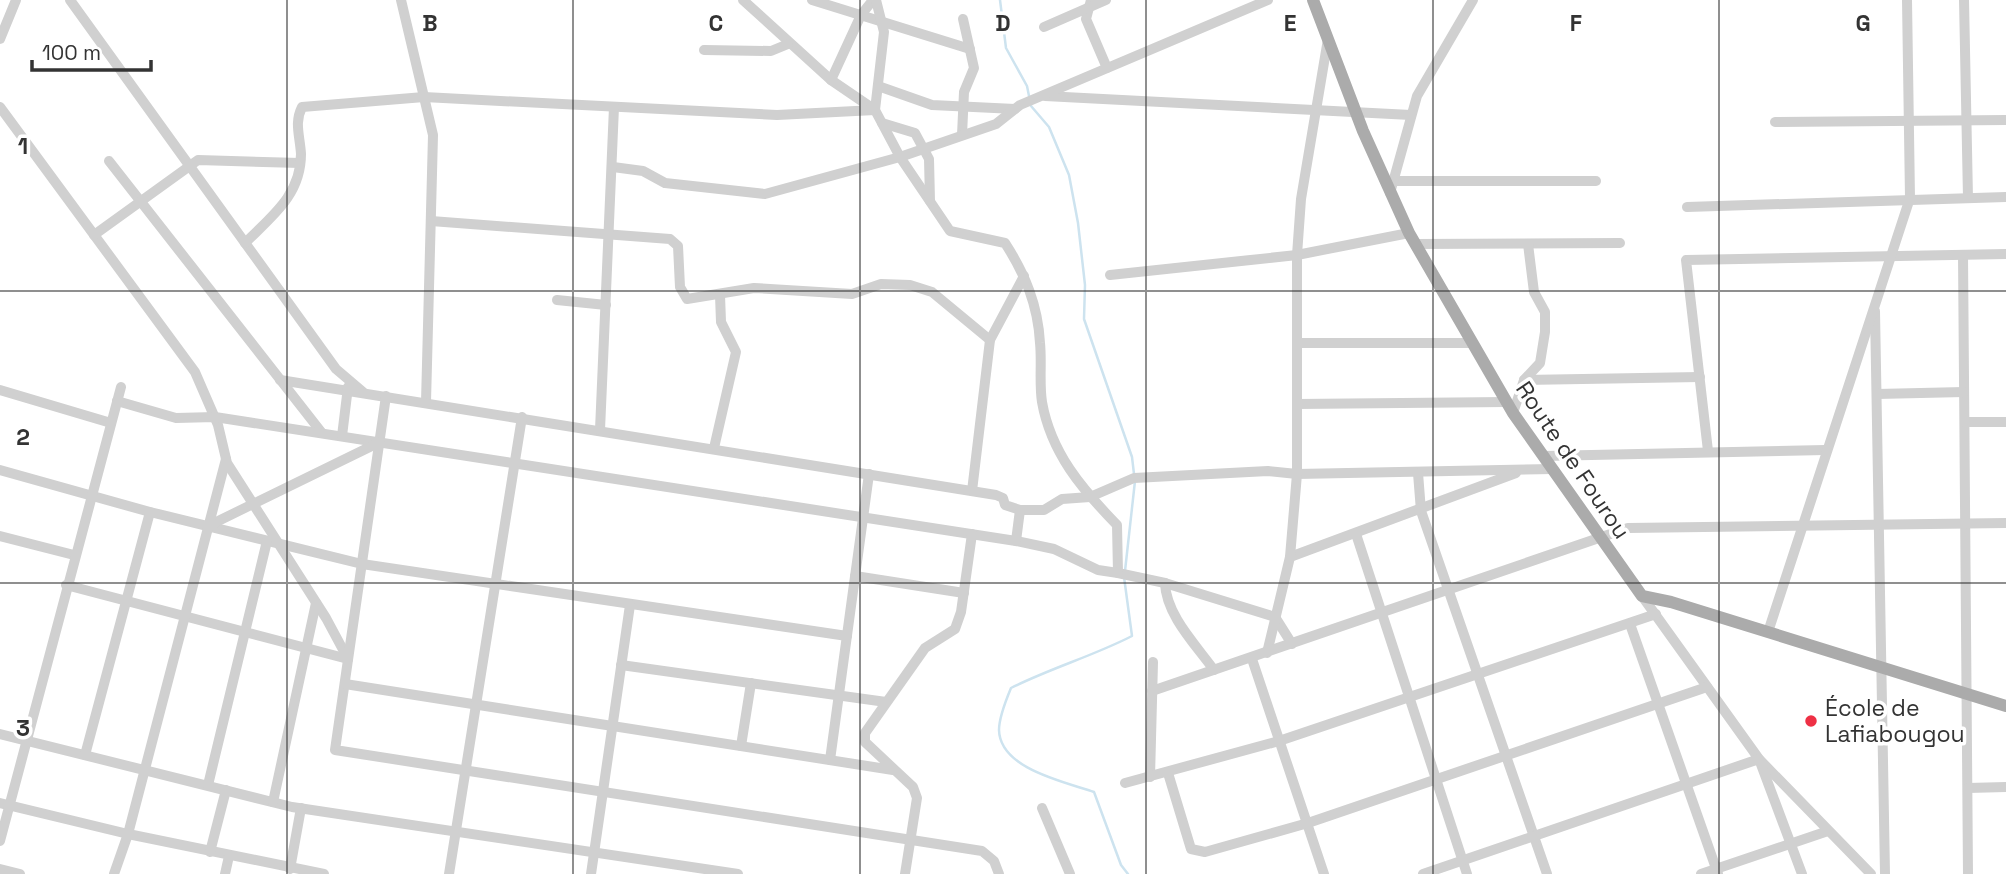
<svg xmlns="http://www.w3.org/2000/svg" width="2006" height="874" font-family="'Space Grotesk',sans-serif">
  <rect width="100%" height="100%" fill="#fff"/>
  <g fill="none" stroke-linecap="round" stroke-linejoin="round">
    <g stroke="#cde3ef" stroke-width="2.5">
      <polyline points="1000,0 1006,48 1027,86 1031,106 1049,127 1069,175 1078,223 1085,285 1084,319 1132,457 1134,474"/>
      <polyline points="1125,571 1135,481"/>
      <path d="M1124 577 1132 636C1093 656 1051 668 1011 688 1006 700 999 717 999 730 1000 769 1065 782 1094 792L1121 865 1128 874"/>
    </g>
    <g stroke="#d0d0d0" stroke-width="10">
      <polyline points="70,0 336,369 363,392"/>
      <polyline points="401,0 433,135 426,402"/>
      <path d="M743 0 831 80 875 110 900 157 950 231 1005 243C1025 274 1038 305 1040 343 1042 362 1039 383 1042 402 1051 453 1082 489 1117 525L1118 573 1165 583 1275 617 1292 644"/>
      <polyline points="812,0 970,49"/>
      <polyline points="1091,0 1086,19 1107,68"/>
      <polyline points="1964,0 1968,198"/>
      <polyline points="1044,27 1106,0"/>
      <polyline points="0,39 16,0"/>
      <polyline points="704,50 771,51 788,44"/>
      <polyline points="831,80 861,15 873,0"/>
      <polyline points="878,86 932,105 1015,109"/>
      <polyline points="1045,96 1411,115"/>
      <polyline points="0,107 195,372 218,425 227,463 326,618 348,659"/>
      <polyline points="1775,122 2006,120"/>
      <polyline points="882,123 915,133 929,159 930,201"/>
      <polyline points="962,135 964,92 974,68 963,19"/>
      <polyline points="109,161 322,433"/>
      <polyline points="613,167 643,171 665,183 765,194 900,157 996,124 1020,105 1268,0"/>
      <polyline points="1390,181 1596,181"/>
      <polyline points="1390,193 1417,96 1473,0"/>
      <polyline points="1687,207 2006,197"/>
      <polyline points="431,221 670,239 678,246 680,287 687,299 754,288 852,294 881,284 910,285 932,292 990,340"/>
      <polyline points="94,235 198,160 300,163"/>
      <path d="M245 243C272 216 301 195 301 154 300 136 294 123 302 107L424 97 777 115 875 110 884 32 876 0"/>
      <polyline points="1415,244 1620,243"/>
      <polyline points="1963,255 1968,874"/>
      <polyline points="1110,275 1297,255 1409,233"/>
      <polyline points="557,300 606,305"/>
      <polyline points="1875,311 1885,874"/>
      <polyline points="1297,343 1472,343"/>
      <polyline points="280,380 996,495 1003,498 1005,505 1020,510 1044,510 1062,499 1090,497 1134,478 1268,471 1297,474 1553,469"/>
      <polyline points="1524,380 1700,377"/>
      <polyline points="0,390 111,423"/>
      <polyline points="1877,394 1964,392"/>
      <polyline points="386,396 335,750 982,851 994,861 999,874"/>
      <polyline points="117,401 176,418 215,417 1016,541 1054,549 1098,570 1118,573"/>
      <polyline points="1297,404 1506,402"/>
      <polyline points="1513,413 1524,380 1540,363 1545,332 1545,312 1534,292 1528,244"/>
      <polyline points="1965,422 2006,422"/>
      <polyline points="600,430 614,107"/>
      <polyline points="342,436 348,387"/>
      <polyline points="714,448 736,352 721,322 720,295"/>
      <polyline points="1708,451 1686,260 2006,254"/>
      <polyline points="1544,456 1825,450"/>
      <polyline points="0,470 150,512 362,564 847,636"/>
      <polyline points="1418,473 1421,511 1547,874"/>
      <polyline points="972,491 990,340 1024,276"/>
      <polyline points="208,526 380,442"/>
      <polyline points="1356,534 1467,874"/>
      <polyline points="0,536 74,555"/>
      <polyline points="1016,541 1020,510"/>
      <polyline points="1290,557 1516,473"/>
      <polyline points="855,576 964,593"/>
      <path d="M1165 583C1166 615 1196 645 1214 670"/>
      <polyline points="66,585 348,659"/>
      <polyline points="1642,596 1759,759 1871,874"/>
      <polyline points="1630,624 1718,874"/>
      <polyline points="1768,632 1910,198 1907,0"/>
      <polyline points="1267,653 1290,557 1297,474 1297,255 1301,199 1328,39"/>
      <polyline points="1252,659 1324,874"/>
      <polyline points="621,665 886,702"/>
      <polyline points="345,684 893,770"/>
      <polyline points="1152,691 1628,528 2006,523"/>
      <polyline points="0,734 292,807 738,874"/>
      <polyline points="741,746 751,683"/>
      <polyline points="85,755 150,512"/>
      <polyline points="830,760 869,474"/>
      <polyline points="1168,773 1191,849 1205,852 1308,823 1707,687"/>
      <polyline points="1150,777 1153,662"/>
      <polyline points="1125,783 1279,741 1656,614"/>
      <polyline points="208,785 267,541"/>
      <polyline points="1968,788 2006,787"/>
      <polyline points="273,802 316,603"/>
      <polyline points="0,803 128,834 324,874"/>
      <polyline points="1042,808 1070,874"/>
      <polyline points="0,841 121,387"/>
      <polyline points="210,852 226,790"/>
      <polyline points="0,869 20,874"/>
      <polyline points="290,869 301,808"/>
      <polyline points="114,874 128,834 226,459"/>
      <polyline points="225,874 229,856"/>
      <polyline points="449,874 522,417"/>
      <polyline points="591,874 630,605"/>
      <polyline points="905,874 917,798 913,787 865,742 865,733 925,648 955,629 961,612 972,534"/>
      <polyline points="1423,874 1759,759 1802,874"/>
      <polyline points="1701,874 1828,831"/>
    </g>
    <polyline stroke="#ababab" stroke-width="12" points="1313,0 1363,131 1409,233 1513,413 1642,596 1671,602 2006,706"/>
  </g>
  <path fill="none" stroke="#333" stroke-width="2" stroke-opacity="0.55" d="M287 0V874M573 0V874M860 0V874M1146 0V874M1433 0V874M1719 0V874M0 291H2006M0 583H2006"/>
  <circle fill="#ee3045" stroke="#fff" stroke-width="2.5" cx="1811" cy="721" r="7"/>
  <g text-anchor="middle" stroke-width="7" stroke-linejoin="round" paint-order="stroke">
    <g font-size="23" fill="#333" stroke="#fff">
      <text transform="translate(1573 460) rotate(56)" y="8">Route de Fourou</text>
    </g>
    <g font-size="23" fill="#333" stroke="#fff" text-anchor="start">
      <text x="1825" y="716">École de<tspan x="1825" dy="26">Lafiabougou</tspan></text>
    </g>
  </g>
  <g font-size="23" text-anchor="middle" font-weight="bold" fill="#333" stroke="#fff" stroke-width="7" stroke-linejoin="round" paint-order="stroke">
    <text x="430" y="31">B</text>
    <text x="716" y="31">C</text>
    <text x="1003" y="31">D</text>
    <text x="1290" y="31">E</text>
    <text x="1576" y="31">F</text>
    <text x="1863" y="31">G</text>
    <text x="23" y="154">1</text>
    <text x="23" y="445">2</text>
    <text x="23" y="736">3</text>
  </g>
  <path d="M32 60v10h119v-10" fill="none" stroke="#333333" stroke-width="3.5"/>
  <text x="42" y="60" font-size="21" fill="#333333" stroke="#ffffff" stroke-width="5" paint-order="stroke">100 m</text>
</svg>
